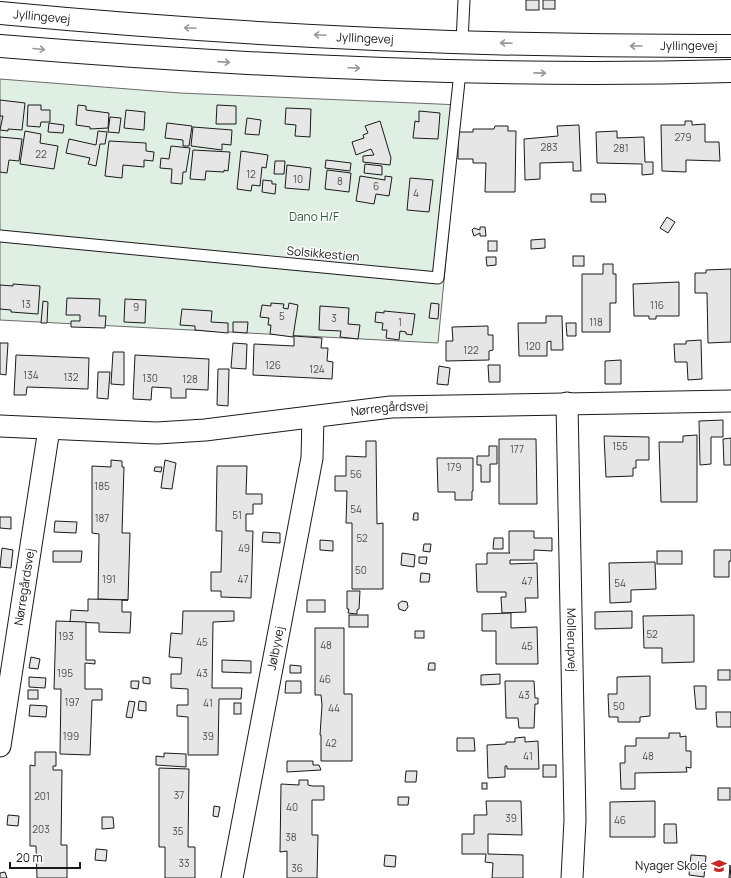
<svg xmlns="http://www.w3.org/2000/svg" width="731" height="878" font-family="Manrope,sans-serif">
  <rect width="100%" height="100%" fill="#fff"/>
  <polygon fill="#e0efe3" stroke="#6a6a6a" points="0,79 180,93 461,105 438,343 0,320"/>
  <g fill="#e6e6e6" stroke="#1a1a1a">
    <rect x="526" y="0" width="13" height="10"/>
    <rect x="543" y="0" width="12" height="9"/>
    <polygon points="0,100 25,103 22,130 8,129 8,131 0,130 3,116 0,116"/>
    <polygon points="28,105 41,105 41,110 50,110 50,122 41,122 40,127 27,126"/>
    <polygon points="78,105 86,106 86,110 109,113 108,128 90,129 90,127 76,125"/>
    <polygon points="217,105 236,106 236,124 216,124"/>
    <polygon points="286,108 311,109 310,137 295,136 296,125 285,124"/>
    <polygon points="126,110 145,112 144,130 124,128"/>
    <polygon points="419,111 440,113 438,139 413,138 415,121 419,122"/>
    <polygon points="110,117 121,118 119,133 108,132"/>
    <polygon points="247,118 261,120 259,135 245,134"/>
    <polygon points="380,121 391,158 390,165 363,162 363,156 374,155 371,149 356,155 352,142 364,138 363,135 368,133 365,126"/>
    <polygon points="685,121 692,121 692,125 705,124 705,142 719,142 720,161 686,160 686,172 662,171 661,125 685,125"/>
    <polygon points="49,123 64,125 63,133 48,132"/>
    <polygon points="167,123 192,126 189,146 183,146 183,140 165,138"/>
    <polygon points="579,125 581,171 573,171 573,162 540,163 540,179 525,180 524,139 558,136 557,126"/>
    <polygon points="495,126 508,126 508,131 516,131 515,192 485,192 486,163 473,163 473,159 458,159 458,132 473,132 473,129 494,129"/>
    <polygon points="193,127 232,130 231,145 222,144 222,150 191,146"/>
    <polygon points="25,131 41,134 40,143 58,146 54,169 20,164"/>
    <polygon points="98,131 107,132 105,144 100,144 96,166 88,164 90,158 66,153 69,139 96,145"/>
    <polygon points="617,131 617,138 644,137 645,162 653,162 653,174 642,175 642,164 597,163 596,132"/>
    <polygon points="0,137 22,139 19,161 9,160 7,173 0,172"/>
    <polygon points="109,141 146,143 146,151 154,152 153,161 144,160 144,167 123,165 122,178 105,176"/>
    <polygon points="171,146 190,148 186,172 183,172 182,184 171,183 172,169 160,168 161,158 169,159"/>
    <polygon points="193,150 230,152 228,171 224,170 224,172 206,171 205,180 190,179"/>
    <polygon points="241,151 268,155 266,168 262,167 260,186 252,185 251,191 237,189"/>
    <polygon points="326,160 351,163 350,171 325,168"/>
    <polygon points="275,161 285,161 284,174 274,174"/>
    <polygon points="365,164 382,166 382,175 364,173"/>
    <polygon points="287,165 311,168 309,190 285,188"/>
    <polygon points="327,170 351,173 349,192 325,189"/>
    <polygon points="360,176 385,180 385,176 392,177 389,196 376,194 374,204 356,201"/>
    <polygon points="410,178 433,180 429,212 407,210"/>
    <polygon points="263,180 272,181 272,184 276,184 275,194 262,192"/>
    <polygon points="591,194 605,194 606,202 591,202"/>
    <polygon points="667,217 675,222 668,233 660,228"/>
    <polygon points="480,227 485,227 486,236 480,236 480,233 474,236 472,230 474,228 480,230"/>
    <polygon points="545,239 545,248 531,249 531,240"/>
    <rect x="488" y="241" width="9" height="10"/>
    <rect x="573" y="256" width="11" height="10"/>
    <polygon points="486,257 496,257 496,265 487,266"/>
    <polygon points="603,264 613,264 613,274 616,274 616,303 610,303 610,332 582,332 582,274 603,274"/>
    <polygon points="731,269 731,342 708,343 707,293 695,293 695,273 706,273 706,270"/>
    <polygon points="679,282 679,316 656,316 656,319 649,319 649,316 634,316 633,284"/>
    <polygon points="13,284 40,286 38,314 11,312 11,310 0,309 0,285 13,286"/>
    <polygon points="67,298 100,299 99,316 106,316 105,328 71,327 71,321 80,321 80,315 66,315"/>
    <polygon points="125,299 146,300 145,323 124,322"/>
    <polygon points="43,301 48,302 47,323 41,323"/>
    <polygon points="271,303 284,304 283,308 288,309 289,303 298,305 293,337 270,334 271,325 268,325 269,318 260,317 262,305 271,306"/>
    <polygon points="431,303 439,304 438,319 429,318"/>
    <polygon points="320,306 349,308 348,324 360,325 358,339 340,337 341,331 319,330"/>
    <polygon points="182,309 212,311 211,322 228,323 228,333 195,330 195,326 180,325"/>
    <polygon points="384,311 415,314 412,335 406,334 406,332 400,331 399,340 386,338 387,330 382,330 383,323 375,322 376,312 384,313"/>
    <polygon points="546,316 562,316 563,350 551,350 551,341 547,342 547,356 519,356 518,323 546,323"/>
    <polygon points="233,322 248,322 247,333 233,332"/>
    <polygon points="566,323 576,323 576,336 567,336"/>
    <polygon points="488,326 488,335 493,335 493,350 489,351 489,360 446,361 446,341 453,341 452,327"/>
    <polygon points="294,336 322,338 321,348 328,348 327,361 333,362 332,379 253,375 254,344 294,346"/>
    <polygon points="701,340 702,379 688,380 687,362 675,362 674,344 686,344 686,341"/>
    <polygon points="0,343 8,343 6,375 0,374"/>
    <polygon points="233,343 247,344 246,369 231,368"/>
    <polygon points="113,352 124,352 124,385 111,384"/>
    <polygon points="16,355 89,358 88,389 27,387 26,395 14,395"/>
    <polygon points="135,355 209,359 208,390 186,389 186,398 171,398 171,388 152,387 151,400 133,399"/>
    <polygon points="621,360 621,384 605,384 605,361"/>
    <polygon points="488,365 500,365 500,382 489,382"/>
    <polygon points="439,366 450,368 448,385 437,384"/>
    <polygon points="218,369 229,369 228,406 217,405"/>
    <polygon points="98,372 110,372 108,399 97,398"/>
    <polygon points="723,420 723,437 711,437 711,464 700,465 699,421"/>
    <polygon points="697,435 697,502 661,502 659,442 683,442 683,436"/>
    <polygon points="604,436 649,437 649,460 636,460 636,468 633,468 633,476 606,477"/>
    <polygon points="731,438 731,465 724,465 723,439"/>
    <polygon points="499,439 536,439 537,504 499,504"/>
    <polygon points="366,441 376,441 377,524 383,523 383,589 352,589 352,523 346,523 347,491 335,491 335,476 346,476 346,456 366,457"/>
    <polygon points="489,446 497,446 497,464 490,464 490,482 481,482 481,465 477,465 477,456 489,456"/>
    <polygon points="437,458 473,458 473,491 472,491 472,500 455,500 455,492 438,492"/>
    <polygon points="111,460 122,461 122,467 124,467 122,533 130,533 128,600 98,599 99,534 92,533 92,466 111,467"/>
    <polygon points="165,460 176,463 172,489 161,488"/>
    <polygon points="217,466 247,466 246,494 262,494 262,504 253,504 253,514 246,514 246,531 253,531 251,598 221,597 221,591 211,591 211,572 221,572 222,531 216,531"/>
    <polygon points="155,467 162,467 161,472 154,471"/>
    <polygon points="414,513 418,513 418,520 413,520"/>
    <polygon points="0,517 11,517 11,529 0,528"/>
    <polygon points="55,521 77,522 76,533 54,532"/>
    <polygon points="509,531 534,531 534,538 552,538 552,551 534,550 534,560 510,560 510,564 537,563 538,598 525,598 526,612 502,613 501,597 506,597 506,592 477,592 476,564 487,564 487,553 510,553 509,552"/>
    <polygon points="263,532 280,533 280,543 262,542"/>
    <polygon points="494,538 503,538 503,549 493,549"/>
    <polygon points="320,540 333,541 333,551 320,550"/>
    <polygon points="424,544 431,544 430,552 423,551"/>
    <polygon points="2,548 13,550 11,568 0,567"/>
    <polygon points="714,550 731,550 731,561 729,561 729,577 714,577"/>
    <polygon points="53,551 82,551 81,562 53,562"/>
    <rect x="657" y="551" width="25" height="13"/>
    <polygon points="402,553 415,555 414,567 401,565"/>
    <polygon points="419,557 427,557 426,564 419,563"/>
    <polygon points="655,562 656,589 631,590 631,602 610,603 609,563"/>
    <polygon points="421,573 430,574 429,582 420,582"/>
    <polygon points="347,591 360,591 359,609 357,610 357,614 348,613 349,609 347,609"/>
    <polygon points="88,599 128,600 122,600 122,612 131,612 130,633 99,632 99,623 70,622 71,610 88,611"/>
    <rect x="307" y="600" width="18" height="12"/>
    <polygon points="402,601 407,602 408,607 405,611 399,609 398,604"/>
    <polygon points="183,611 234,611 234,621 213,622 212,688 242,688 241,699 219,699 218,755 188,755 188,717 177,716 177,705 188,705 188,689 171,688 171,674 181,674 182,658 169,657 171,633 182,634"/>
    <polygon points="632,611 632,628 595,629 595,612"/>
    <polygon points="511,613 511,628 537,627 538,664 496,664 496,631 482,631 482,614"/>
    <rect x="349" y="615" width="19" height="12"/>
    <polygon points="694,615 694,662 662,663 662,648 644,648 643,616"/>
    <polygon points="56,621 86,622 86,660 95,660 95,664 85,663 85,689 102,689 102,700 92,700 90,755 60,754 61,689 54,689"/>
    <polygon points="315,628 344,628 344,694 352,694 352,761 321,761 321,735 320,735 322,705 321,695 315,695"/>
    <rect x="415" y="631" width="9" height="7"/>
    <polygon points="31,657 40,659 38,669 29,668"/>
    <polygon points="222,660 251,661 251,673 222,672"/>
    <polygon points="429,663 435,663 435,670 428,670"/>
    <polygon points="290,665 301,666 301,673 290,673"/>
    <rect x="718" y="670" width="12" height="10"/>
    <polygon points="500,674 500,684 481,685 481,675"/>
    <polygon points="650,676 650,716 640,717 640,722 618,722 618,717 609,717 608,694 617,694 617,677"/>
    <polygon points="29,677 46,678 45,688 29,687"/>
    <polygon points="143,677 150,678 150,684 143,683"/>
    <polygon points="131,681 139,681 138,689 131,688"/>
    <polygon points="286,681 301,681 301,693 285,693"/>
    <polygon points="505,681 534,681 535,698 538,698 538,704 535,704 534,728 519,728 518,718 506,718"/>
    <polygon points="694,686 706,686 706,709 696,709"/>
    <rect x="28" y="690" width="10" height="9"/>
    <polygon points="129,701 135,702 132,718 126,717"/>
    <polygon points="139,701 146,702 146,711 138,710"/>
    <rect x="234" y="703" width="7" height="11"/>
    <polygon points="30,705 47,706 46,717 29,716"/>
    <polygon points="716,712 731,712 731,727 717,727"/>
    <polygon points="669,733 680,733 680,737 686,736 686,751 691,751 691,768 686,767 687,772 635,773 635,789 621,789 620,763 625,763 625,746 636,746 636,738 669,738"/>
    <polygon points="525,737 525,742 538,741 539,769 507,769 507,766 505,766 505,777 488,778 487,745 506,744 506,742 515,742 515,738"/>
    <polygon points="457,738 474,738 475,751 457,751"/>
    <polygon points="35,752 56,752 56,766 53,766 53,770 62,770 61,845 67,845 67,878 37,878 36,846 30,846 30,765 35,766"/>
    <polygon points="164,753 186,754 186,767 156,765 156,756 164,757"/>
    <polygon points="287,761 313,761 313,765 319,765 321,770 287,772"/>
    <rect x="543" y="765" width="13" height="12"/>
    <polygon points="159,768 189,769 188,847 195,847 195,878 165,878 165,847 159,847"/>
    <polygon points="406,771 417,771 416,782 405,782"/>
    <polygon points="299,780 308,780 308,785 312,786 324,786 324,800 312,800 312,835 318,835 317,878 287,878 287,851 280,852 281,784 299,785"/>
    <rect x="482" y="783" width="5" height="6"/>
    <rect x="718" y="788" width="12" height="12"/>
    <polygon points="398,797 409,797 408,805 398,805"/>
    <polygon points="486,801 521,801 522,835 488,834 488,854 523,855 523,878 492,878 493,863 485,862 486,854 462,854 462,834 474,834 474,815 487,815"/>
    <polygon points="655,801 655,837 610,837 610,802"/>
    <polygon points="214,806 220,807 218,817 213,816"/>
    <polygon points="8,815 19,816 18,826 7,825"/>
    <polygon points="102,817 113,817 114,828 102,829"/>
    <polygon points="664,824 676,824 677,843 664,843"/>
    <polygon points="96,849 107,850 106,861 95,860"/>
    <polygon points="385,855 396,856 395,867 384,866"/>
    <polygon points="691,855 706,856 704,877 689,875"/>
    <polygon points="730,865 731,878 729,878"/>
    <polygon points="5,872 7,878 0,878 0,873"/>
  </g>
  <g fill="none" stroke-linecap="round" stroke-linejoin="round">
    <g stroke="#1a1a1a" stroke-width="13">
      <g id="service">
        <polyline points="462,42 464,0"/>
        <polyline points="0,236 438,278 460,72"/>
      </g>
    </g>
    <g stroke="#1a1a1a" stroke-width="23">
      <g id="minor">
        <path id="s1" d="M567 403 575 820 572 878"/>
        <path id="s2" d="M0 426 157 433 205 430 391 407 731 401"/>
        <path id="s3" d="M0 746 49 429"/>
        <path id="s4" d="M232 878 312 458 313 417"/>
      </g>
    </g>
    <g stroke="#1a1a1a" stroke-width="24">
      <g id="tertiary">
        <path id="s5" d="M0 13C243 36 487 47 731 46"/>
        <path d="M0 46C243 66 487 78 731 71"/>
      </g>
    </g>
    <use href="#service" stroke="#fff" stroke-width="11"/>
    <use href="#minor" stroke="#fff" stroke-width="21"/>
    <use href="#tertiary" stroke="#fff" stroke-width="22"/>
  </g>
  <defs><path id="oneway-shaft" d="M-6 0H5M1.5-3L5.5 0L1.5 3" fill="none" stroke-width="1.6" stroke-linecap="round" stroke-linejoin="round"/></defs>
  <g stroke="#989898">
    <use href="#oneway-shaft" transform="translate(190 28) rotate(-177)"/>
    <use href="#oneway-shaft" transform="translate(320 35) rotate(-177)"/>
    <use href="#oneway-shaft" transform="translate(506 43) rotate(-178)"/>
    <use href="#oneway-shaft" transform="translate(636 46) rotate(180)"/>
    <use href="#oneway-shaft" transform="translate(39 49) rotate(5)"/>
    <use href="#oneway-shaft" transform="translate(224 62) rotate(4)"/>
    <use href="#oneway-shaft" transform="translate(354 68) rotate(2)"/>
    <use href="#oneway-shaft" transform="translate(540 73) rotate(1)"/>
  </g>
  <defs>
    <g id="school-bare" transform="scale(1.2)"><path d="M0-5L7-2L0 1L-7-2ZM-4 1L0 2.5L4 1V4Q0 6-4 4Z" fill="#c62828" stroke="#fff" stroke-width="2.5" paint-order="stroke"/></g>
  </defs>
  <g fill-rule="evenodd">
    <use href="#school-bare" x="719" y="866"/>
  </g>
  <g text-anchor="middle" stroke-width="3" stroke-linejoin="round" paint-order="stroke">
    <g font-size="10" fill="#4d4d4d">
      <text x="683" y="141">279</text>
      <text x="549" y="151">283</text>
      <text x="621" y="152">281</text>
      <text x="41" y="158">22</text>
      <text x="251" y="178">12</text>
      <text x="298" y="183">10</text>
      <text x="340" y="185">8</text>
      <text x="376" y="190">6</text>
      <text x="416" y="197">4</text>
      <text x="26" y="308">13</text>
      <text x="657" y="309">116</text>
      <text x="136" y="311">9</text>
      <text x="282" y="320">5</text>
      <text x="334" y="322">3</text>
      <text x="400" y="326">1</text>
      <text x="596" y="326">118</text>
      <text x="533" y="350">120</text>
      <text x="471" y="354">122</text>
      <text x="273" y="369">126</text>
      <text x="317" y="373">124</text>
      <text x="31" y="379">134</text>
      <text x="71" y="381">132</text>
      <text x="150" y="382">130</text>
      <text x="190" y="383">128</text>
      <text x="620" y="450">155</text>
      <text x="517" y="453">177</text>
      <text x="454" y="471">179</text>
      <text x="356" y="478">56</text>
      <text x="102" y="490">185</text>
      <text x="356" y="513">54</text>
      <text x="237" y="519">51</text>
      <text x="102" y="522">187</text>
      <text x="362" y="542">52</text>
      <text x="244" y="552">49</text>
      <text x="361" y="574">50</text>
      <text x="109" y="583">191</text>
      <text x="243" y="583">47</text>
      <text x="527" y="585">47</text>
      <text x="620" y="587">54</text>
      <text x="652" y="638">52</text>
      <text x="66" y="640">193</text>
      <text x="202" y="646">45</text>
      <text x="326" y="649">48</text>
      <text x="527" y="650">45</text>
      <text x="65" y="677">195</text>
      <text x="202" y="677">43</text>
      <text x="325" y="683">46</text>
      <text x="524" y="699">43</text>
      <text x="72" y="706">197</text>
      <text x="208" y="707">41</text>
      <text x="619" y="710">50</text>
      <text x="334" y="712">44</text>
      <text x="71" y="740">199</text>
      <text x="208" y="740">39</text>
      <text x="331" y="747">42</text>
      <text x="528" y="760">41</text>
      <text x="648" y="760">48</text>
      <text x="179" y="799">37</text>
      <text x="42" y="800">201</text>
      <text x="292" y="811">40</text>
      <text x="511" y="822">39</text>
      <text x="620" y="824">46</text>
      <text x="41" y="833">203</text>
      <text x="178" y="835">35</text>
      <text x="291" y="841">38</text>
      <text x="184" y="867">33</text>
      <text x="297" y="872">36</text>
    </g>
    <g font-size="12" fill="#1a1a1a" stroke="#fff">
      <text dy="4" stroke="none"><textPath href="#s5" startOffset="42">Jyllingevej</textPath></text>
      <text dy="4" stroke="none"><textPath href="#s5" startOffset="366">Jyllingevej</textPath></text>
      <text dy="4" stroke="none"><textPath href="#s5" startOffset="690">Jyllingevej</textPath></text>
      <text transform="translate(323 254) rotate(5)" y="4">Solsikkestien</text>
      <text dy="4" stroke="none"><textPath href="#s2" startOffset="391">Nørregårdsvej</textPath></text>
      <text dy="4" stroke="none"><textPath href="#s3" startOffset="161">Nørregårdsvej</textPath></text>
      <text dy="4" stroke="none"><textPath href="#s1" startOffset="237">Mollerupvej</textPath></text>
      <text dy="4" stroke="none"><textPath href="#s4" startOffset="234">Jølbyvej</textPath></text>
    </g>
    <g font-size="12" fill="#2b5a34" stroke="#fff">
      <text x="314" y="221">Dano H/F</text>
    </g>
    <g font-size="12" fill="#1a1a1a" stroke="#fff" text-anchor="end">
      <text x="707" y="870">Nyager Skole</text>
    </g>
  </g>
  <path d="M10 862v6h70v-6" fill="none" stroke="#1a1a1a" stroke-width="2"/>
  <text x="16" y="862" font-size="12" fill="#1a1a1a" stroke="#ffffff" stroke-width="3" paint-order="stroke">20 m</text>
</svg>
